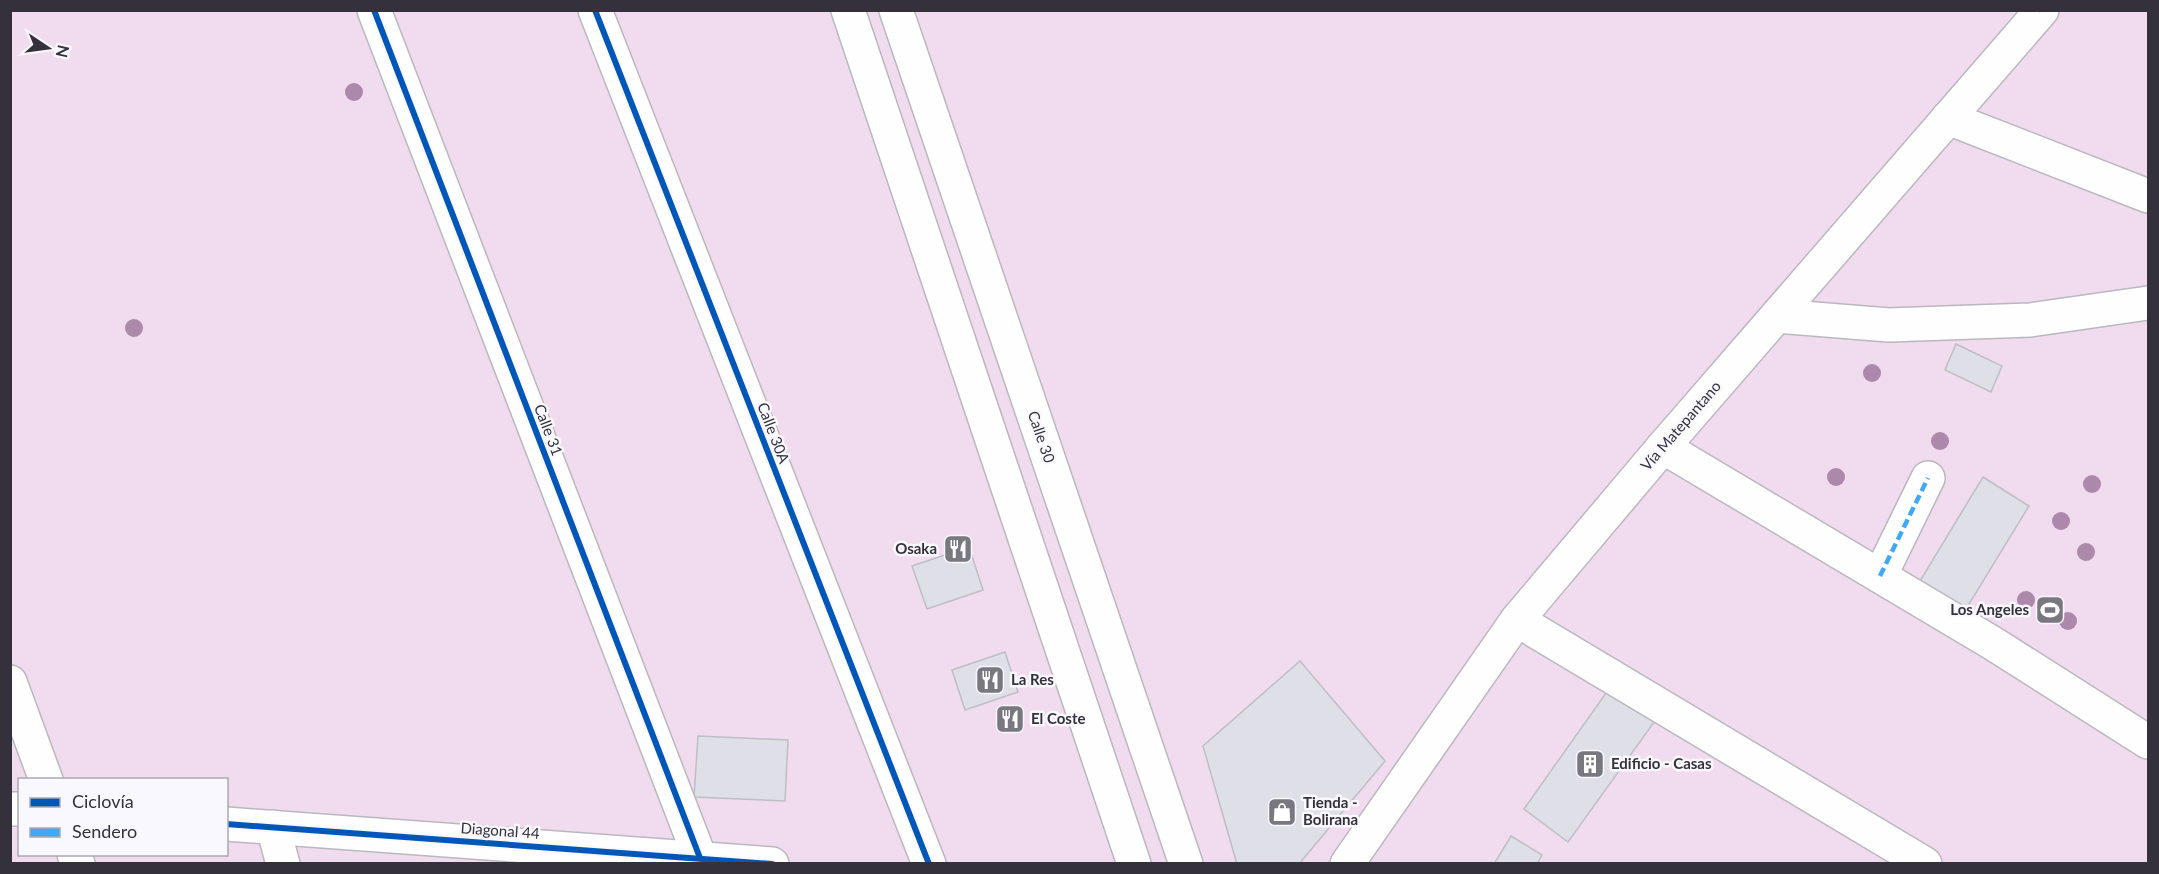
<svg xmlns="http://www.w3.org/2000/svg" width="2159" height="874" font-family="Lato,sans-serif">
  <rect width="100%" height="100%" fill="#faf9fd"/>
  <path fill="#f1dbee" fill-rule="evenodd" d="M10 11H2148V863H11ZM20 780H226V854H20Z"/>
  <g fill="#dfdfe7" stroke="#bebec5" stroke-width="1.5">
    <polygon points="1956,344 2002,366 1991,392 1945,370"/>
    <polygon points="1983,477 2029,506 1966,609 1920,581"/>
    <polygon points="969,547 983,590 927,609 912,566"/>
    <polygon points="1005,652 1018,692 965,710 952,670"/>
    <polygon points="1300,661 1385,761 1299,864 1237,864 1203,746"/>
    <polygon points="1611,686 1657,718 1568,842 1524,809"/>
    <polygon points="698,736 788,740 785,801 694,797"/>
    <polygon points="1511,836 1542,855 1537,864 1494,864"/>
  </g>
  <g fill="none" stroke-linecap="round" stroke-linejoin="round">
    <g stroke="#bab8bf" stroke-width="36">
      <g id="minor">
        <polyline points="374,10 700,858"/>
        <polyline points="595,10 929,864"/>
        <polyline points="1948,118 2148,196"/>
        <polyline points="1777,316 1889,325 2030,320 2148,303"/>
        <polyline points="1663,447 1994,644 2148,742"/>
        <polyline points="1880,576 1928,478"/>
        <polyline points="1517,620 1925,864"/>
        <polyline points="10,682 46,780"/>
        <polyline points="10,809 20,809"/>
        <polyline points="226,824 772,864"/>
        <polyline points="273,827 283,864"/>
        <polyline points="74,854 78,864"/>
      </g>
    </g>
    <g stroke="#bab8bf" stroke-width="36">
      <g id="major">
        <polyline points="848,10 1134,864"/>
        <polyline points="896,10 1186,864"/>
        <polyline points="1347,864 1517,620 1663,447 2042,10"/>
      </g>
    </g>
    <use href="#minor" stroke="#fefeff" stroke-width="33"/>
    <use href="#major" stroke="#fefeff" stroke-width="33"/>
    <g stroke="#3fa9f5" stroke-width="4.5" stroke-dasharray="9 4.5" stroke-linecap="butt">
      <polyline points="2040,10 2041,11"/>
      <polyline points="1880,576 1928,478"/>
    </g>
    <g stroke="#f9f8fe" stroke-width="10">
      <g id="cycleway">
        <polyline points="374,10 700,858"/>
        <polyline points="595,10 929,864"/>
        <polyline points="226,824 772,864"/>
      </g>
    </g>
    <use href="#cycleway" stroke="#0057b8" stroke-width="6"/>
  </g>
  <g fill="#ac88aa">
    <circle cx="354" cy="92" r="9"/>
    <circle cx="134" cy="328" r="9"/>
    <circle cx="1872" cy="373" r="9"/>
    <circle cx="1940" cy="441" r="9"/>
    <circle cx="1836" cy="477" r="9"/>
    <circle cx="2092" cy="484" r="9"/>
    <circle cx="2061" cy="521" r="9"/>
    <circle cx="2086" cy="552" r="9"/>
    <circle cx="2026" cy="600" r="9"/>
    <circle cx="2068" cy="621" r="9"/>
  </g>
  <defs>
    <g id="restaurant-square" transform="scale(1.5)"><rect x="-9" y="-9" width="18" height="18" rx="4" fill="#797780" stroke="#f9f8fe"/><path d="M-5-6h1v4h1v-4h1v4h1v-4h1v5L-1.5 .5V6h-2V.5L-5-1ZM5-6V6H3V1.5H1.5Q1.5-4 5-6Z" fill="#fff"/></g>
    <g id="stadium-square" transform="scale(1.5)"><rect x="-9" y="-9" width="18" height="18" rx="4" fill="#797780" stroke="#f9f8fe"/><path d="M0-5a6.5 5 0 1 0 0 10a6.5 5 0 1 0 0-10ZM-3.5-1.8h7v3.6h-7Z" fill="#fff"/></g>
    <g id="building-square" transform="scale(1.5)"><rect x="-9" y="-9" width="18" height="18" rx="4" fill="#797780" stroke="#f9f8fe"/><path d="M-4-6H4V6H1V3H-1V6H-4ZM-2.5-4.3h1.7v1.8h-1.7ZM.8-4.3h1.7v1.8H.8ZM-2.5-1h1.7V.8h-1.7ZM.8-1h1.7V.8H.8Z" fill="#fff"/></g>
    <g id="shop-square" transform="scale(1.5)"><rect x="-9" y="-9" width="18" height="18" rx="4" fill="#797780" stroke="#f9f8fe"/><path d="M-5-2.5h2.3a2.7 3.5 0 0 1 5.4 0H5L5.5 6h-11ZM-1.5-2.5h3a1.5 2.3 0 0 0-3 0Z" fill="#fff"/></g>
  </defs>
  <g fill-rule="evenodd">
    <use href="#restaurant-square" x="958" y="549"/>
    <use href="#stadium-square" x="2050" y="610"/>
    <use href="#restaurant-square" x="990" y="680"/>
    <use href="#restaurant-square" x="1010" y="719"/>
    <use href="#building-square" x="1590" y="764"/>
    <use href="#shop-square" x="1282" y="812"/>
  </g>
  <g text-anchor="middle" stroke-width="5" stroke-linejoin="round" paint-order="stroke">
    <g font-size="15" fill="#34313d" stroke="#f9f8fe">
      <text transform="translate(1681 426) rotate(-49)" y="5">Vía Matepantano</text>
      <text transform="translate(548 430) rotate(69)" y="5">Calle 31</text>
      <text transform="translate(773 433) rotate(69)" y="5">Calle 30A</text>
      <text transform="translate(1041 437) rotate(71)" y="5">Calle 30</text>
      <text transform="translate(500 831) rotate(4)" y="5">Diagonal 44</text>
    </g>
    <g font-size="15" font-weight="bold" fill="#34313d" stroke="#f9f8fe" text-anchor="start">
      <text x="937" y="554" text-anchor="end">Osaka</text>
      <text x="2029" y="615" text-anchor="end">Los Angeles</text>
      <text x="1011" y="685">La Res</text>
      <text x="1031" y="724">El Coste</text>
      <text x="1611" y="769">Edificio - Casas</text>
      <text x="1303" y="808">Tienda -<tspan x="1303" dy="17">Bolirana</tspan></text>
    </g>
  </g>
  <rect width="2159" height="874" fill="none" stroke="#34313d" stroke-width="24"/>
  <rect x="18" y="778" width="210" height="78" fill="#f9f8fe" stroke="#aaa8b1" stroke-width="1.5"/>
  <rect x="30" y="798" width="30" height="9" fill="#0057b8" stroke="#aaa8b1" stroke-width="1.5"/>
  <text x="72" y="808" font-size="18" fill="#34313d">Ciclovía</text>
  <rect x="30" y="828" width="30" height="9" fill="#3fa9f5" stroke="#aaa8b1" stroke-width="1.5"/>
  <text x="72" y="838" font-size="18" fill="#34313d">Sendero</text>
  <g transform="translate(48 48) rotate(103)" stroke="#f9f8fe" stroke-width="4.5" paint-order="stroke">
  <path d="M0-4.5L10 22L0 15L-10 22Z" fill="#34313d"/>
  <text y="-9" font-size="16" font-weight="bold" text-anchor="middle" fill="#34313d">N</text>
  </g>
</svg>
